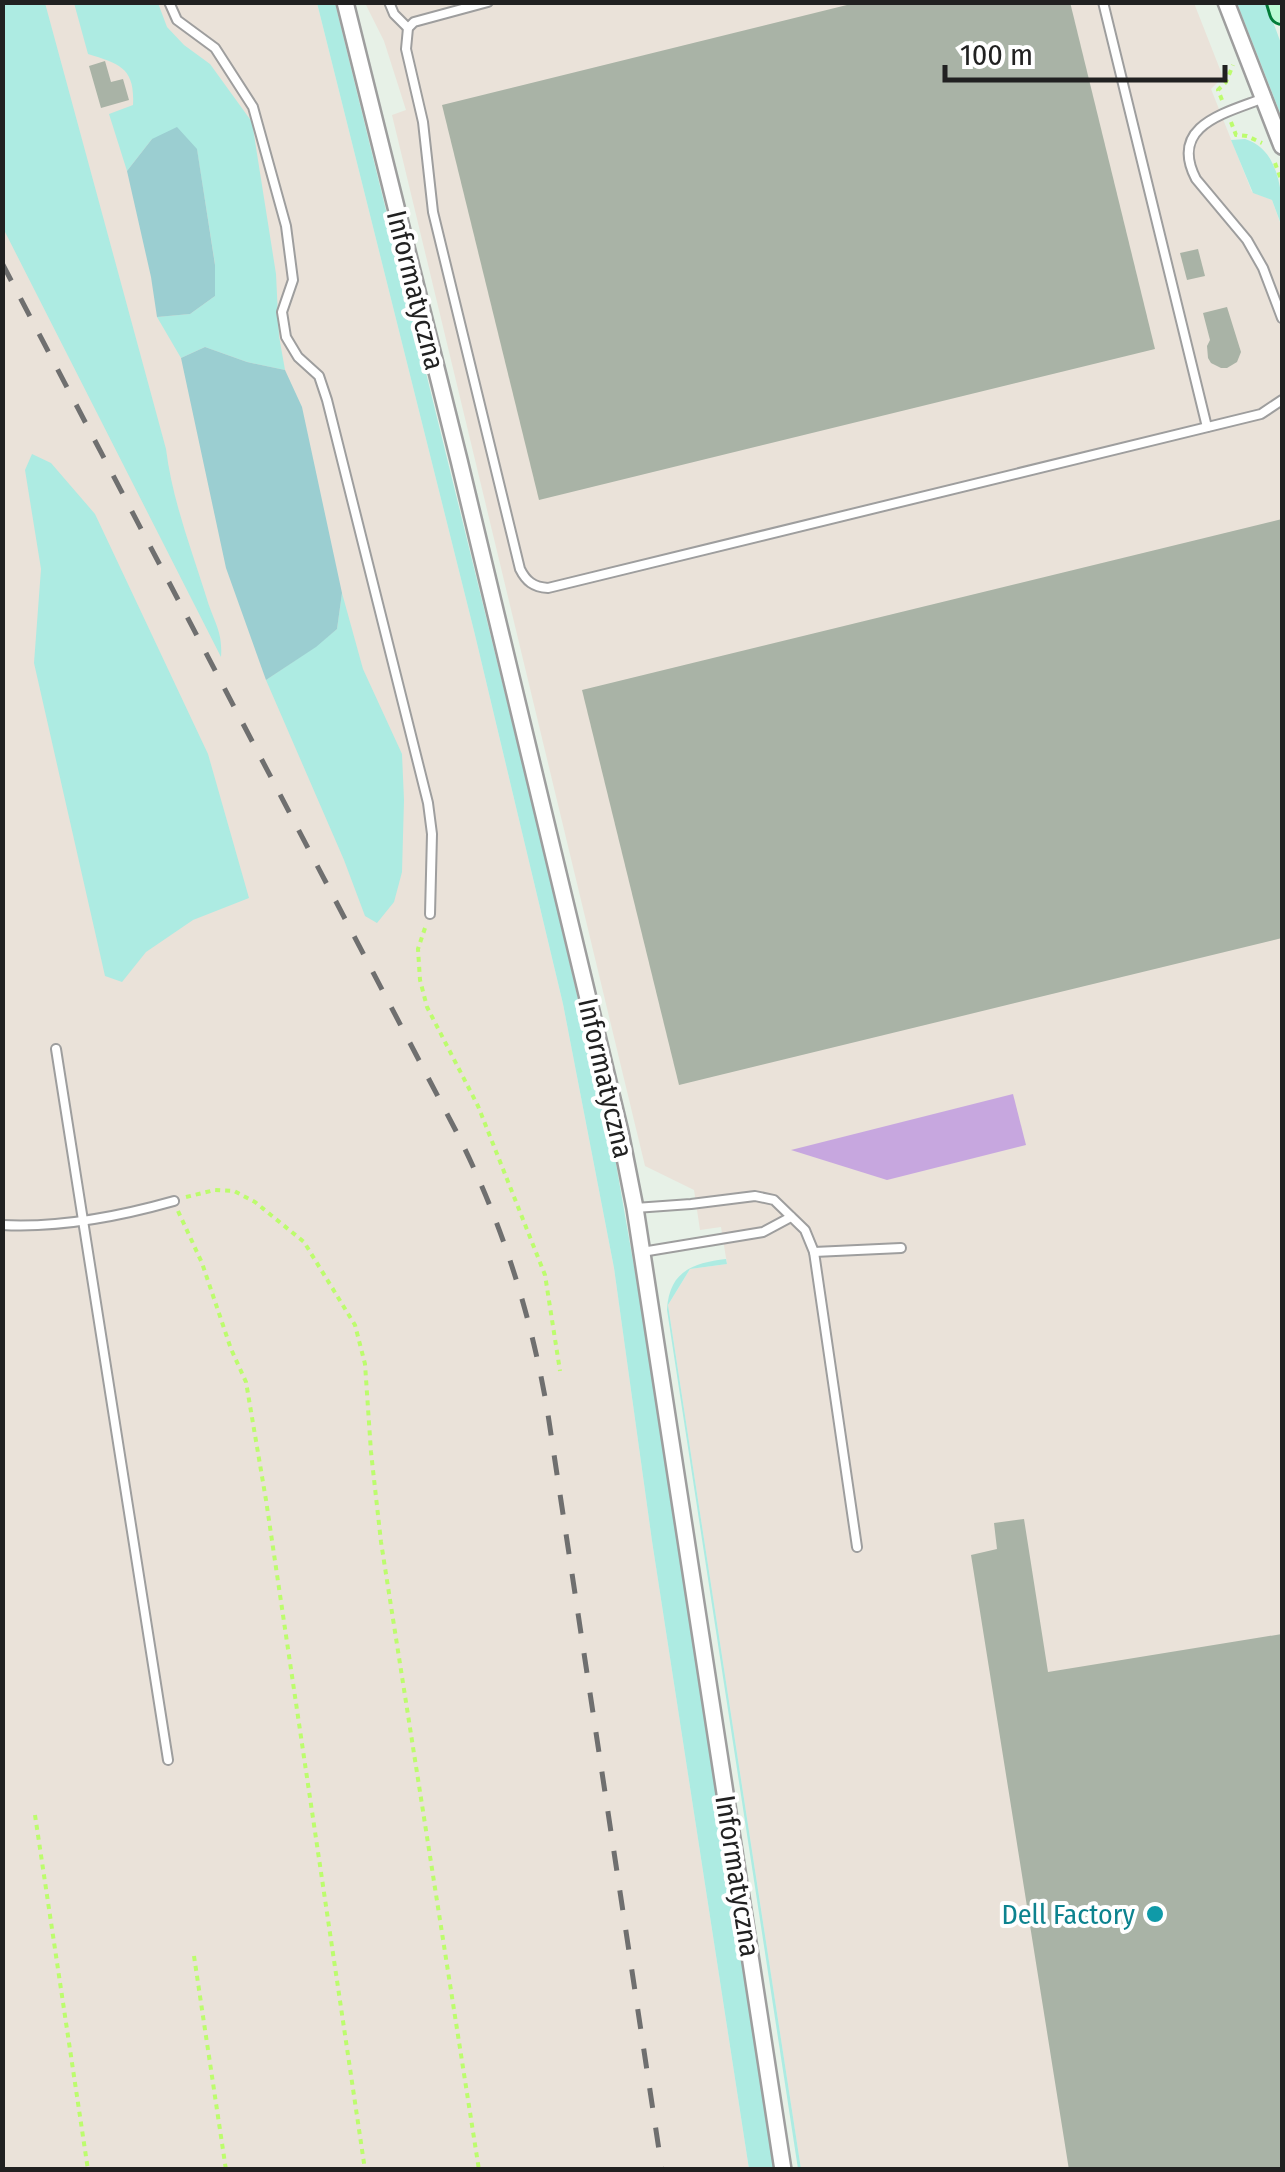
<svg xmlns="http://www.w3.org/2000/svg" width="1285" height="2172" font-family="'Fira Sans Condensed',sans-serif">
  <rect width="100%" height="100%" fill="#e7f1e7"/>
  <g fill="#eae2d9">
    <polygon points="3,3 317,3 475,635 563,1004 614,1268 652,1541 749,2169 3,2170"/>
    <polygon points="365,3 1194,3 1223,77 1211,89 1252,192 1272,200 1282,228 1282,2169 801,2169 668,1305 690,1269 727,1264 721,1227 700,1230 694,1190 645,1166 392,115 406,110 384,41"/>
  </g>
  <g fill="#adebe2">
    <path d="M3 2 45 3 166 449C172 499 191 548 206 596 213 621 223 630 221 657L3 228Z"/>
    <path d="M74 3H158L167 27 184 45 210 64 252 122 276 274 279 336 285 370 247 362 205 347 181 358 157 317 190 314 215 296V264L197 150 152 139 127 171 109 114 133 105C135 68 120 64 88 54Z"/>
    <polygon points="317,3 335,3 539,832 615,1158 643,1318 774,2169 749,2169 652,1541 614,1268 563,1004 475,635"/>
    <polygon points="1237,3 1266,3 1282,46 1282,118"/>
    <path d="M1245 139C1281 150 1283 197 1282 227L1272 200 1253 193 1231 140Z"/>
    <polygon points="32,454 51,463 95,514 208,754 249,898 193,920 146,952 122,982 105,976 34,663 41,569 25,470"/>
    <polygon points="342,593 363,669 402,754 404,800 402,872 394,902 377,923 365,916 344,860 266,680 315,647 337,629"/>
    <path d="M726 1259 727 1264 690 1269 668 1305 801 2169H798L667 1310C669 1271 693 1263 726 1259Z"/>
  </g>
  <g fill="#9bced1">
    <polygon points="177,127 197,149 215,265 215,296 190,314 157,317 151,277 127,171 152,139"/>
    <polygon points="205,347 247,362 285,370 302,407 342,593 337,629 316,647 266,680 226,568 181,358"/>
  </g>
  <polygon fill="#c7a7df" points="1013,1094 1026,1145 887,1180 791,1150"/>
  <g fill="#a9b3a6">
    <polygon points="859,2 1070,2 1155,349 539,500 442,105"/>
    <polygon points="105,61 111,82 123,79 129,100 101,108 89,66"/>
    <polygon points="1198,249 1205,276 1187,280 1180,253"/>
    <polygon points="1227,307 1241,352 1237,362 1227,368 1221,368 1211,363 1208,358 1207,346 1210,340 1203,313"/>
    <polygon points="1282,519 1282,938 679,1085 582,690"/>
    <polygon points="1024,1519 1048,1672 1282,1634 1282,2170 1069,2170 971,1555 997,1549 994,1523"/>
  </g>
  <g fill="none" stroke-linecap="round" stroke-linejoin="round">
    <g stroke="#9e9e9e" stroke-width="12">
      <g id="lane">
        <polyline points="169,2 177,20 215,48 253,107 286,226 293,280 282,312 286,337 298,357 319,376 327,400 428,803 432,834 430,914"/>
        <polyline points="389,2 394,14 408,28"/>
        <path d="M488 2 414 22 408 28 406 49 423 122 433 212 520 569C526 581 533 587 548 588L1261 414 1282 400"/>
        <polyline points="1103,2 1207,427"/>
        <path d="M1264 98C1226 113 1168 125 1196 179L1247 240 1263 268 1282 318"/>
        <polyline points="56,1049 168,1760"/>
        <polyline points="635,1208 691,1204 755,1196 774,1200 805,1230 814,1252 857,1547"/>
        <path d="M2 1225C57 1228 121 1216 174 1201"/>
        <polyline points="642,1252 763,1232 791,1217"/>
        <polyline points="814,1252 901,1248"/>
      </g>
    </g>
    <g stroke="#9e9e9e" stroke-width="20">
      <g id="street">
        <polyline points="345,2 459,460 620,1132 635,1208 783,2170"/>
        <polyline points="1226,2 1282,146"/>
      </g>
    </g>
    <g stroke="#037c39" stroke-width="28">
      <polyline id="secondary" points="1279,2 1282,12"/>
    </g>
    <g stroke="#bcfc6d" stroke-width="4" stroke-dasharray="5 5" stroke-linecap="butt">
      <polyline points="1222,100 1218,90 1226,82 1233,65"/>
      <polyline points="1231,122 1236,135 1247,136 1262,143"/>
      <polyline points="1275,163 1282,182"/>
      <polyline points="425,928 418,949 420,980 427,1007 478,1106 545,1275 560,1371"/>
      <polyline points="186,1197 215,1190 234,1191 255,1202 304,1242 355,1325 365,1364 371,1452 381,1542 479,2170"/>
      <polyline points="178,1211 202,1263 231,1349 246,1382 266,1500 365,2170"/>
      <polyline points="35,1815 88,2170"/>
      <polyline points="194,1956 226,2170"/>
    </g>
    <use href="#lane" stroke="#fff" stroke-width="8"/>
    <use href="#street" stroke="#fff" stroke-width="15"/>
    <use href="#secondary" stroke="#bbfbd4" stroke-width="22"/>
    <path stroke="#6f6f6f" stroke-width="5" stroke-dasharray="20 20" stroke-linecap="butt" d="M2 263 456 1131C501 1220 530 1311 547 1408L662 2170"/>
  </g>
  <circle fill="#0f9aa8" stroke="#fff" stroke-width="4" cx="1155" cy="1914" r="10"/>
  <g text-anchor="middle" stroke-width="8" stroke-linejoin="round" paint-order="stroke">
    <g font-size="28" fill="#212121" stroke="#fff">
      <text transform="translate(416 290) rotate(76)" y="10">Informatyczna</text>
      <text transform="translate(606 1078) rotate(77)" y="10">Informatyczna</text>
      <text transform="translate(738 1876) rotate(81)" y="10">Informatyczna</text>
    </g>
    <g font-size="28" fill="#0d838f" stroke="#fff" text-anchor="end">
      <text x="1135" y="1924">Dell Factory</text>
    </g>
  </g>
  <rect width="1285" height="2172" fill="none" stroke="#212121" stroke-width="10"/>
  <path d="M945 65v15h280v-15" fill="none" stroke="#212121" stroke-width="5"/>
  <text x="960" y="65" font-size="30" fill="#212121" stroke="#ffffff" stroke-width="8" paint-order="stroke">100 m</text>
</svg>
